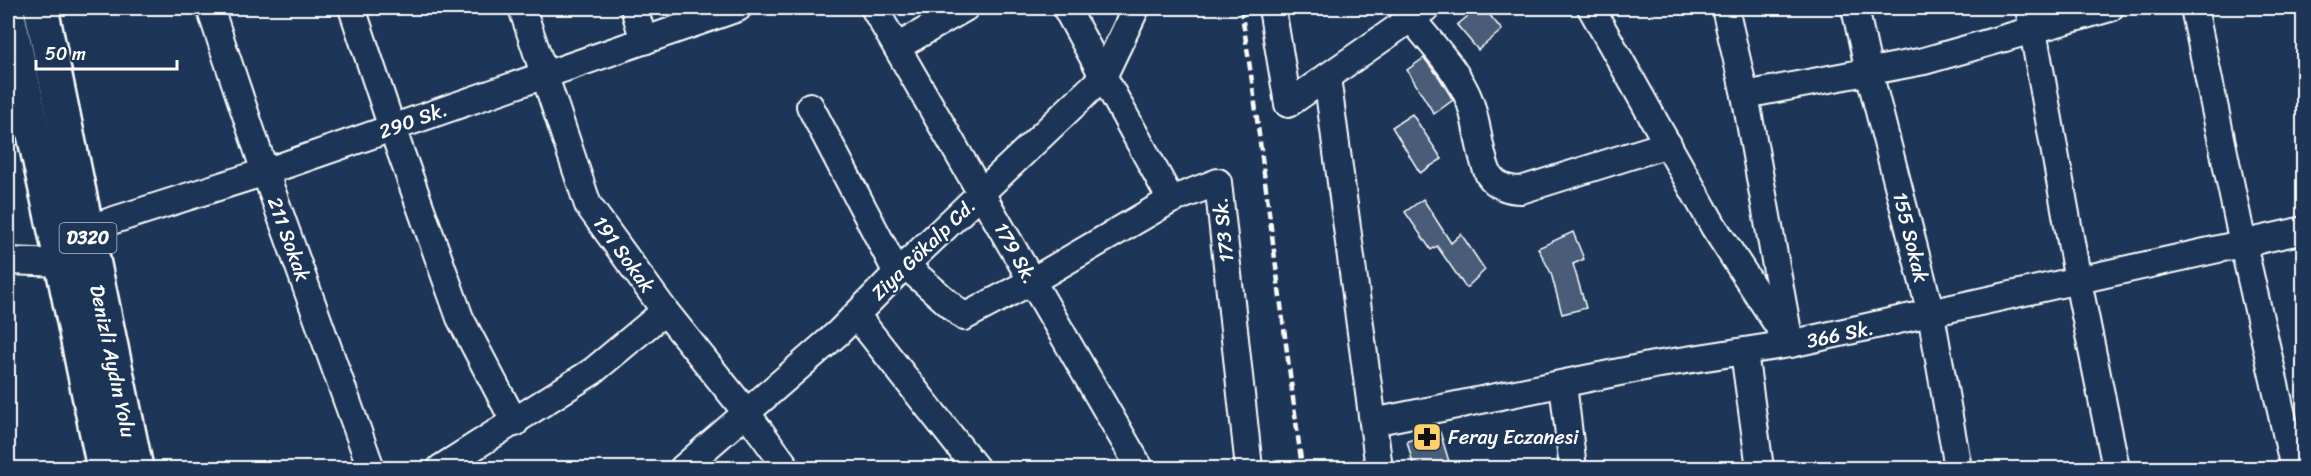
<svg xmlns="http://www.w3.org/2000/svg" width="2311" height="476" font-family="Sriracha,sans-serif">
  <rect width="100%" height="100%" fill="#1d3557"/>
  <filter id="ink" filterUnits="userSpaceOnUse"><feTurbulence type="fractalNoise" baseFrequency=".0167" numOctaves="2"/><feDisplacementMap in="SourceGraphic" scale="12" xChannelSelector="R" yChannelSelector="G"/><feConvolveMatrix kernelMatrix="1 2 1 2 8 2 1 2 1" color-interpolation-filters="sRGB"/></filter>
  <g filter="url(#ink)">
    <g fill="#4a5d79" stroke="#fff" stroke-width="1.5">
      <polygon points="1478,8 1484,8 1502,30 1478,50 1457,25"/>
      <polygon points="1424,58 1439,77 1453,100 1434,114 1407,70"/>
      <polygon points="1412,114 1442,159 1420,173 1392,127"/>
      <polygon points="1423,199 1451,243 1461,234 1485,270 1466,288 1437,246 1431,250 1405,212"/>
      <polygon points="1573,232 1584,259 1573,264 1586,308 1562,314 1551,273 1538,248"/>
      <polygon points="1440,432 1451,468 1414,468 1407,441"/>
    </g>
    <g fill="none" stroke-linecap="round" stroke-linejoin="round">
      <g stroke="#fff" stroke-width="30">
        <g id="minor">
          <polyline points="210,8 265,172 371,468"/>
          <polyline points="352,8 392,128 460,318 515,423"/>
          <polyline points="522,8 588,205 665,311 746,412 787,468"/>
          <polyline points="634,8 644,41"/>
          <polyline points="874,8 1140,468"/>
          <polyline points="1066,8 1171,200 1218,182 1249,468"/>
          <polyline points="1272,8 1288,104 1426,8"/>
          <polyline points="1591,8 1714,227 1790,344"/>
          <polyline points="1725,8 1745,95 1788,332"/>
          <polyline points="1855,8 1869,72 1931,314 1958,468"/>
          <polyline points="2029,8 2078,281 2116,468"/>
          <polyline points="2194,8 2243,244 2294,468"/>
          <path d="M1411 18C1432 45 1458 70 1470 102 1478 124 1479 155 1489 175 1496 186 1509 190 1521 190L1668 144"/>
          <polyline points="897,47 965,8"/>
          <polyline points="1327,77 1379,468"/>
          <polyline points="1745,95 1924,61 2110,8"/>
          <polyline points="810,106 897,273"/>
          <polyline points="86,229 265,172 738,8"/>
          <polyline points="8,261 62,263"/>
          <polyline points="905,265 964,317 1032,281 1171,200"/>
          <polyline points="856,315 976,468"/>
          <polyline points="1744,352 1760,468"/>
          <polyline points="1563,384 1573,468"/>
          <polyline points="1373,422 1654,365 1790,344 2304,230"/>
          <polyline points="441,468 593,371 665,311"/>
          <polyline points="683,468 838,333 897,273 1103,77 1136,8"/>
        </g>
      </g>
      <g stroke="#fff" stroke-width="38">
        <g id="highway">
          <polyline points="41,8 136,468"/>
          <polyline points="8,15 62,263 104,468"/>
        </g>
      </g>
      <use href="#minor" stroke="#1d3557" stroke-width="26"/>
      <use href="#highway" stroke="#1d3557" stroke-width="33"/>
      <polyline stroke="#fff" stroke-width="4.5" stroke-dasharray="9 4.5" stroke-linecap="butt" points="1241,8 1253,88 1302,468"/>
    </g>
  </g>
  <defs>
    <g id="pharmacy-square" transform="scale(1.5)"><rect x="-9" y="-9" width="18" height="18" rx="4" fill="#ffd166" stroke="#1d3557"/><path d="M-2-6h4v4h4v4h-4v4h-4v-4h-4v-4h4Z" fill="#111"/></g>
  </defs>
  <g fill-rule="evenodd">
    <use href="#pharmacy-square" x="1427" y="437"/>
  </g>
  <g text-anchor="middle" stroke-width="4.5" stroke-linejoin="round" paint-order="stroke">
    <rect fill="#1d3557" stroke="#bbc2cd" stroke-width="1.5" x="59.5" y="223" width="57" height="30" rx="4.5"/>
    <g font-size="18" font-weight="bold" fill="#fff">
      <text x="88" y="244">D320</text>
    </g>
    <g font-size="20" fill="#fff" stroke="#1d3557">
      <text transform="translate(413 120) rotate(-20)" y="7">290 Sk.</text>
      <text transform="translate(1223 230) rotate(-96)" y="7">173 Sk.</text>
      <text transform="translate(1911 237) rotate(76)" y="7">155 Sokak</text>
      <text transform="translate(289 239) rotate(70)" y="7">211 Sokak</text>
      <text transform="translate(923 249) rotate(-44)" y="7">Ziya Gökalp Cd.</text>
      <text transform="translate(1016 253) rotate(61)" y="7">179 Sk.</text>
      <text transform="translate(624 254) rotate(54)" y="7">191 Sokak</text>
      <text transform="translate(1840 334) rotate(-12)" y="7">366 Sk.</text>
      <text transform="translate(113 361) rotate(78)" y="7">Denizli Aydın Yolu</text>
    </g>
    <g font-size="20" fill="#fff" stroke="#1d3557" text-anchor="start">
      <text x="1448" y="444">Feray Eczanesi</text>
    </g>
  </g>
  <rect width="2311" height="476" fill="none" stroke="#1d3557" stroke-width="30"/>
  <rect x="15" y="15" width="2281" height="446" fill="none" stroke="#fff" stroke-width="2" filter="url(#ink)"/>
  <path d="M36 60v9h141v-9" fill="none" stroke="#ffffff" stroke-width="3"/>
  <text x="45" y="60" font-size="18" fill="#ffffff" stroke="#1d3557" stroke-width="4.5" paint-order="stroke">50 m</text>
</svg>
